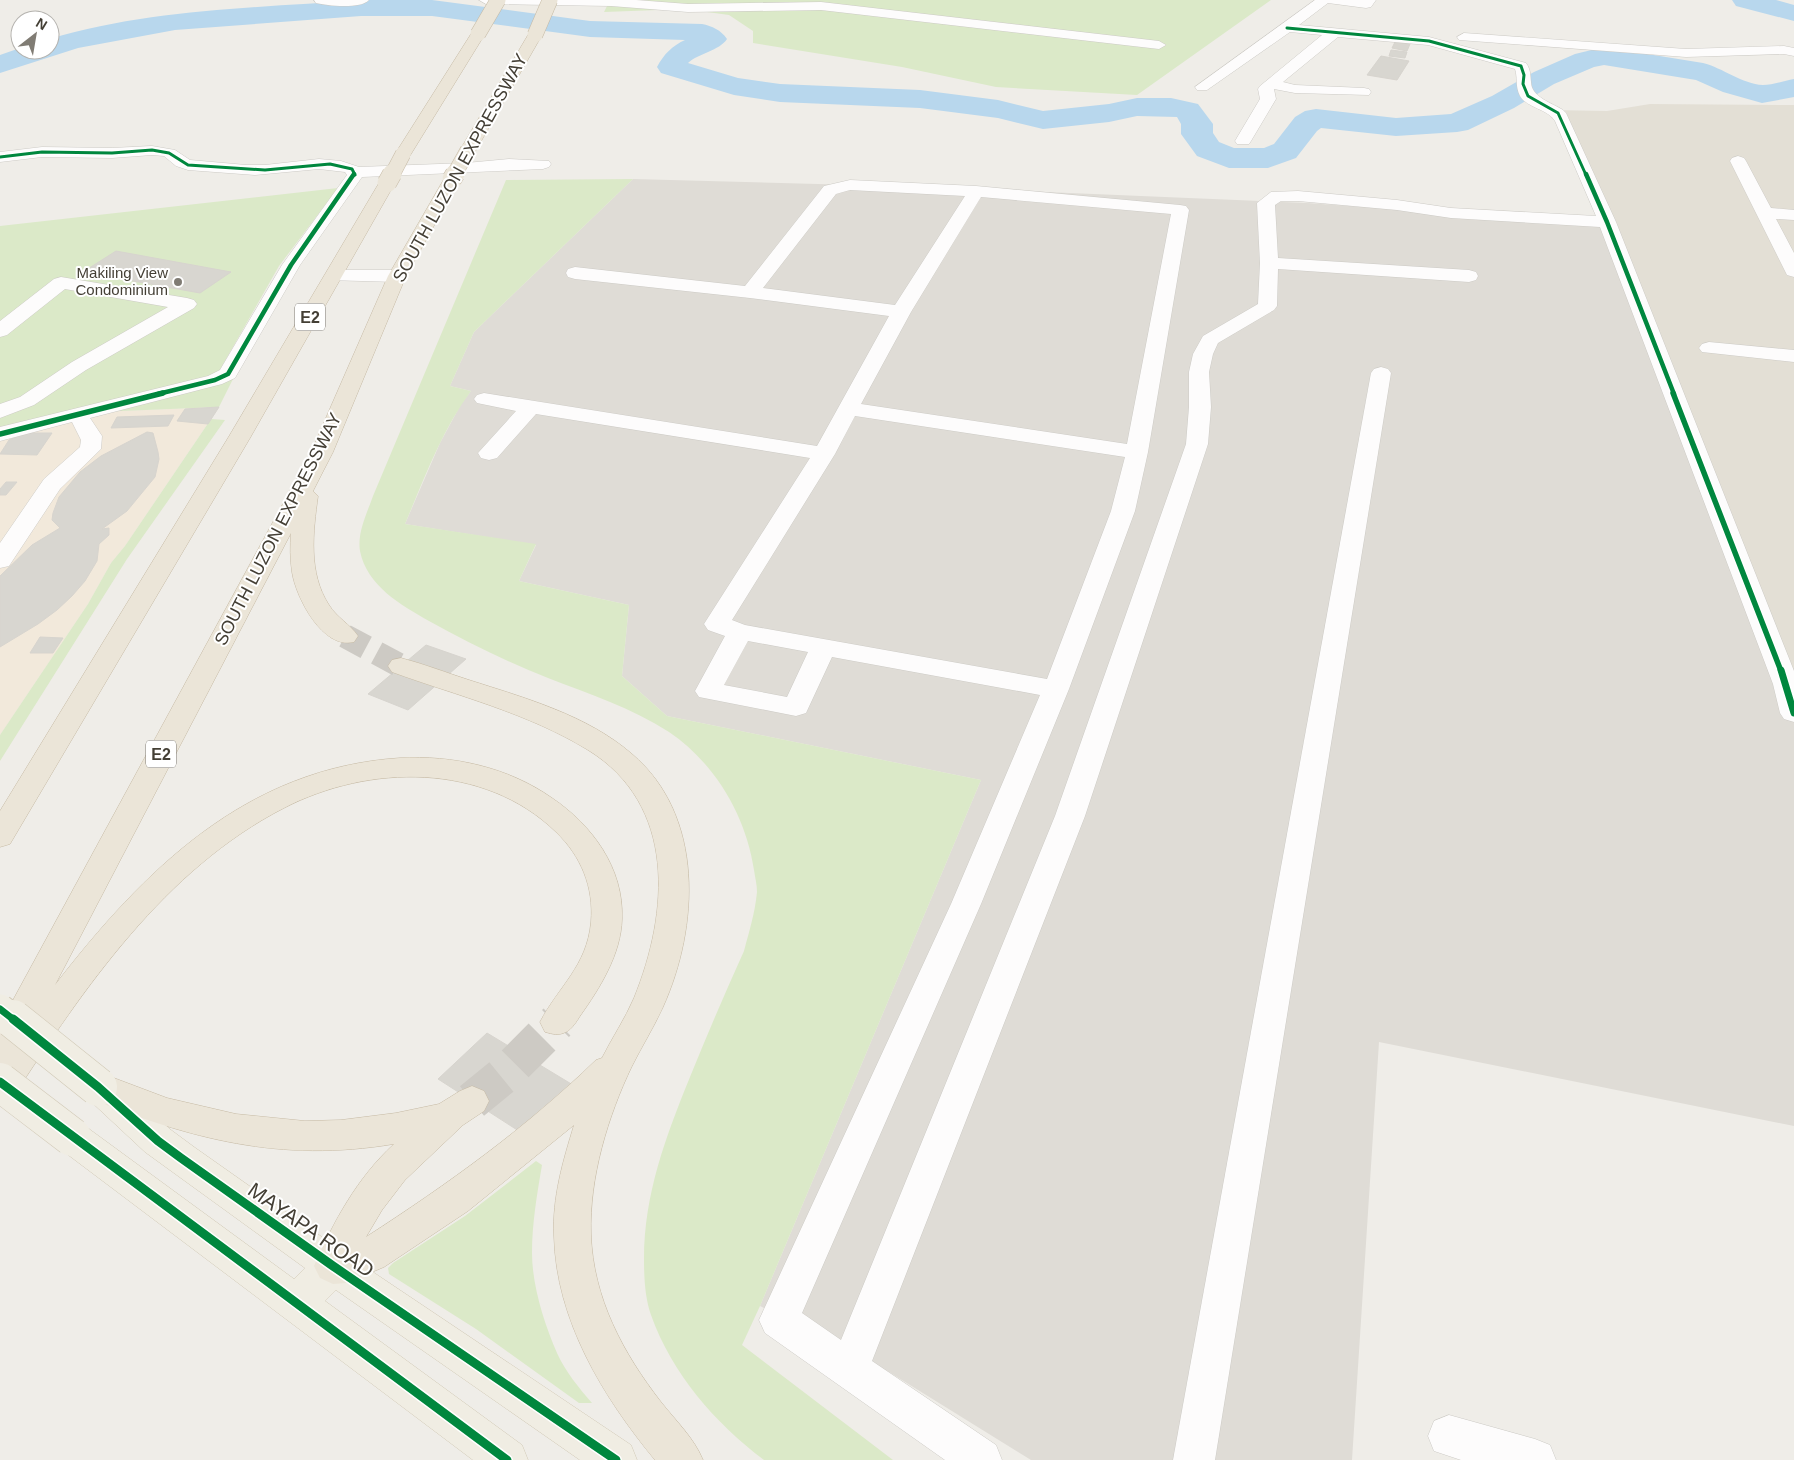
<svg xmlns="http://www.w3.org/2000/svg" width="1794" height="1460" font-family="Arial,sans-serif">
  <rect width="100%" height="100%" fill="#efede8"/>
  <polygon fill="#e3dfd5" points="1650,104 1794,105 1794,685 1602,224 1550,110 1607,111"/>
  <polygon fill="#f2e9db" points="219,407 125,546 111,563 88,604 0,735 0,436 97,412"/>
  <polygon fill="#dfdcd6" points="633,179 929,187 1307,203 1602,224 1794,685 1794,1126 1379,1042 1352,1460 1031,1460 889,1372 760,1306 981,780 667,716 622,676 629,605 519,581 536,545 405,524 440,443 461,404 471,391 450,386 474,332"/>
  <g fill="#dbe9c8">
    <polygon points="610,0 1271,0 1137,95 996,87 902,67 753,43 753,31 729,15 685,9 604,12"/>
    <path d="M633 179 474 332 450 386 471 391C442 430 424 479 405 524L536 544 519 581 629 605 622 676 667 716 981 780 760 1306 742 1345 893 1460H764C715 1423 672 1374 651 1315 645 1298 644 1278 644 1259 644 1194 666 1136 690 1077 707 1035 725 993 744 951 749 932 755 913 757 892 757 885 755 877 754 870 746 816 715 763 669 732 632 708 589 694 548 678 507 662 467 642 429 621 401 605 367 586 360 551 357 533 367 513 373 496L506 180Z"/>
    <polygon points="338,188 279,266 217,375 0,432 0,226"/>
    <polygon points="237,371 219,407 97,412"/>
    <polygon points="211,419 225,420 127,559 0,761 0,735 88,604 111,563 125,546"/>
    <path d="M536 1161 542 1165C537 1194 532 1224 532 1253 532 1285 544 1323 557 1353 565 1371 579 1388 592 1403H579L476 1329 389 1274 388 1268 393 1263 465 1216Z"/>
  </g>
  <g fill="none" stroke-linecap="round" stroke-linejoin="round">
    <g fill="#b8d7ed" fill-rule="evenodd">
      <path d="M361 0H432L590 21 702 24C712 26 721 30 727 39 719 51 699 53 688 63L738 78 780 84 920 90 998 100 1043 111 1109 104 1137 98H1171L1198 104 1213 124V133L1219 142 1234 148H1264L1274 144 1295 117 1305 111 1316 109 1396 118 1451 114 1492 96 1534 72 1575 54 1604 47 1703 63C1723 68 1742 84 1763 85 1772 85 1784 81 1794 79V97L1762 103 1723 92 1696 80 1604 65 1594 67 1554 84 1514 108 1468 130 1457 132 1396 136 1321 128 1317 131 1296 158 1268 168H1229L1197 156 1181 134V124L1177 117 1137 116 1109 122 1043 129 998 118 920 108 780 102 734 95 661 73 657 67C664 54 672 46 685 40L590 37 432 16H361L175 30 78 48 0 73V55L20 48V50H50V39C149 9 258 8 361 0Z"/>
      <polygon points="1732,0 1776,0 1794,5 1794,21 1736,6"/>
    </g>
  </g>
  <g fill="#d8d6d0" stroke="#d7d4ce">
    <polygon points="1395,42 1410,44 1407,51 1392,48"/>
    <polygon points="1391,50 1407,52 1405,58 1389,56"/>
    <polygon points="1381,56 1409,61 1397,80 1367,75"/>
    <polygon points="116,251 231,272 200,293 83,272"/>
    <polygon points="219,407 208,424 177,421 185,409"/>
    <polygon points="174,415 168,426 111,428 117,417"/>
    <polygon points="147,432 153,433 158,452 159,459 155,477 127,511 102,529 109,528 109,535 99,544 97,561 85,581 72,596 57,610 38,624 0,647 0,576 32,545 60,528 52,520 53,513 59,497 80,472 101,456"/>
    <polygon points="26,433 52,433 37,455 0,454 9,440"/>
    <polygon points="6,482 17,482 6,495 0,495 0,489"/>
    <polygon points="40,637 63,638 53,653 30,653"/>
    <polygon points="426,645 466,659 408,710 368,694"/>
    <polygon points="487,1033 573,1085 525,1135 438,1079"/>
  </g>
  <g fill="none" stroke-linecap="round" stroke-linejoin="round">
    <polyline stroke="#cdcac4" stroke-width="24" stroke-dasharray="24 12" stroke-linecap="butt" points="345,636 401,666"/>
    <polyline stroke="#cdcac4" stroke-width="38" stroke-dasharray="38 19" stroke-linecap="butt" points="472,1101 505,1074 557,1022"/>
    <g stroke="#cdcbc6" stroke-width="1">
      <g id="minor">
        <path d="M314 0H369C361 9 328 6 316 3Z"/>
        <polygon points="479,0 636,0 688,4 821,2 1159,41 1166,45 1159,49 821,10 688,12 611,6 486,4"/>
        <path d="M1315 0H1376L1371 7 1366 8 1328 3 1299 25 1429 37 1526 63C1531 70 1530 75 1531 82 1531 97 1552 103 1563 110L1566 113 1616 222 1794 671V722L1784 719 1780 713 1773 684 1600 227 1451 218 1397 210 1298 201H1281L1275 205 1278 258 1469 270 1476 272 1478 276 1476 280 1469 282 1278 269 1277 306 1274 310 1218 343 1213 354 1209 372 1211 407 1208 444 1085 816 872 1361 996 1445 1002 1460H945L765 1333 759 1320 951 904 1040 695 832 657 806 713 796 716 699 697 695 691 725 636 708 630 704 624 810 458 536 414 497 458 489 460 481 458 478 453 516 411 477 403 474 399 477 395 484 393 817 446 889 316 750 298 575 279 568 277 566 273 568 269 575 267 745 286 824 186 850 180 976 186 1180 205 1186 206 1189 210 1148 452 1135 511 1069 689 981 904 802 1313 841 1340 1055 816 1186 444 1189 407V372L1193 354 1203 336 1258 304 1260 263 1257 203 1271 192 1298 191 1397 200 1451 208 1596 216 1555 121C1548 109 1527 108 1520 96 1515 86 1518 78 1515 69L1428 45 1338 37 1283 82 1295 85 1364 88 1369 89 1371 92 1369 95 1295 93 1274 89 1276 99 1251 141 1249 144H1237L1235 141 1260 99 1258 89 1260 86 1322 35 1290 32 1207 90H1197L1195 87ZM850 190 965 196 895 305 763 288 836 194ZM981 197 1171 214 1127 444 861 404 911 312ZM855 416 1125 457 1111 511 1047 679 745 625 732 620 835 454ZM748 641 808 652 787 697 724 685Z"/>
        <polygon points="1464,33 1686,49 1784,46 1794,48 1794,56 1784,54 1686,57 1459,40 1457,37"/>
        <polygon points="152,146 175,150 190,160 246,165 265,165 319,159 341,161 359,167 466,163 509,159 549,161 551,164 549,167 543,169 362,177 300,265 235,378 222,384 90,418 102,436 101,449 60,489 9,566 0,568 0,543 44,479 80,447 81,440 72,422 0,441 0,427 208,376 220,370 282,265 347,175 345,172 319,169 255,175 188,170 176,166 164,156 152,155 112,158 42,157 0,162 0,152 42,147 112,148"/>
        <polygon points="1738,156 1744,158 1746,161 1771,208 1794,210 1794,220 1776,219 1794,253 1794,277 1787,275 1730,161 1732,158"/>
        <polygon points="334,270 397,270 404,272 406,276 404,280 397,282 327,280 325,276 327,272"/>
        <polygon points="61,277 187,298 194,300 197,304 194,308 86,370 34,405 0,418 0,404 20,397 72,362 168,307 65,289 7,335 0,337 0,321 54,279"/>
        <polygon points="1709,342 1794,350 1794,362 1702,352 1699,348 1702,344"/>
        <polygon points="1381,367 1388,369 1391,373 1215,1460 1173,1460 1371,373 1374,369"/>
        <polygon points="1449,1415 1535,1439 1550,1445 1556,1460 1461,1460 1434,1451 1428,1436 1434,1421"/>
      </g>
    </g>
    <g stroke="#d1c9b6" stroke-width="1">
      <polygon id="major" points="98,1072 110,1077 171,1130 194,1147 346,1254 631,1445 637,1460 580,1460 336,1290 325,1301 522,1445 528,1460 473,1460 59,1148 54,1137 59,1126 72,1122 85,1126 294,1279 305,1268 145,1152 86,1097 81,1087 86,1077"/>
    </g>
    <g stroke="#c6baa4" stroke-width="1">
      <g id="highway">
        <polygon points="478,30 485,34 411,154 409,157 397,157 395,154 471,34"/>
        <polygon points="535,31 542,35 476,150 474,153 462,153 460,150 528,35"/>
        <path d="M452 174 458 175 460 179 406 276 333 452 313 491 318 496C313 532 308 573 329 605 337 618 350 624 358 636L354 642C323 650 296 598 292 572 290 559 290 546 291 533L55 985C144 870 246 768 400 758 452 755 508 767 552 798 592 825 624 868 622 919 621 954 600 988 580 1016 577 1021 572 1029 566 1032 558 1036 553 1034 545 1032L540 1022C559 986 587 966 591 922 594 887 581 856 556 832 484 762 369 764 284 808 165 869 84 988 13 1097L0 1101V1024L311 452 388 276 444 179 446 175Z"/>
        <polygon points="387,178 393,179 395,183 250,438 10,844 0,847 0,811 228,438 379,183 381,179"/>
        <path d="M401 658C424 664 447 673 469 680 525 698 587 715 632 754 705 816 699 927 663 1007 654 1027 642 1046 632 1066 608 1116 589 1178 591 1234 593 1298 623 1353 661 1402 676 1421 694 1438 703 1460H655C603 1397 556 1320 554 1236 552 1198 563 1161 574 1125L468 1211 384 1267 346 1283 333 1284 320 1278 314 1266C334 1221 357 1178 394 1144 280 1163 191 1139 86 1097L81 1087 86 1077 98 1072 167 1098 236 1114 305 1121 341 1120 396 1113 439 1104 460 1091 472 1086 484 1091 489 1101 484 1111 463 1125 405 1180 382 1210 366 1237C448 1184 526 1128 596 1060L602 1058C612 1038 625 1019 634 998 669 912 677 805 588 750 528 713 458 696 392 672L388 666 392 660Z"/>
      </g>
    </g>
    <use href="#minor" fill="#fdfcfc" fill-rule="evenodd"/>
    <use href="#major" fill="#f0ede3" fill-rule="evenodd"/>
    <use href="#highway" fill="#ebe5d8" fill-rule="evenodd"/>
    <g stroke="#d1c9b6" stroke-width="31" stroke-linecap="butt">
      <polyline id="major-bridge-far1" points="0,1009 14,1020"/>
    </g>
    <g stroke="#d1c9b6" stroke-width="39" stroke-linecap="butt">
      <g id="major-bridge">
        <polyline points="13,1019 98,1087"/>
        <polyline points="0,1082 72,1137"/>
      </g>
    </g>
    <g stroke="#c6baa4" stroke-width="16" stroke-linecap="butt">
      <g id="highway-bridge-far1">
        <polyline points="478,34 498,0"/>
        <polyline points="535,35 550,0"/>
        <polyline points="392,175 403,154"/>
        <polyline points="454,175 468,150"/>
      </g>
    </g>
    <g stroke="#c6baa4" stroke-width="20" stroke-linecap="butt">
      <g id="highway-bridge">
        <polyline points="452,179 455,174"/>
        <polyline points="387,183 392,174"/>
      </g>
    </g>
    <use href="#major-bridge-far1" stroke="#f0ede3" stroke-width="29"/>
    <use href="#major-bridge" stroke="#f0ede3" stroke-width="38"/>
    <use href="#highway-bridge-far1" stroke="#ebe5d8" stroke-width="15"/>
    <use href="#highway-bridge" stroke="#ebe5d8" stroke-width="19"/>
    <g stroke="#fff" stroke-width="5">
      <g id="cycleway-far4">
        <polyline points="1287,28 1429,41 1521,66 1524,75 1523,84 1528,96 1558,113 1586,175"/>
        <polyline points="0,157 42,152 112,153 152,150 169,153 188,165 265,170 330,164 352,169 355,175"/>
      </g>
    </g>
    <g stroke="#fff" stroke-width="6">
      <g id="cycleway-far3">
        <polyline points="1586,174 1607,222 1674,394"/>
        <polyline points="158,394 215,380 228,374 291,265 354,174"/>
      </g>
    </g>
    <g stroke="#fff" stroke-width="8">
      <g id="cycleway-far2">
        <polyline points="1673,393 1781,671"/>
        <polyline points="0,434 163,393"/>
      </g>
    </g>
    <g stroke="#fff" stroke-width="10">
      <g id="cycleway-far1">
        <polyline points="1781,670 1794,713"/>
        <polyline points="0,1009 14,1020"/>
      </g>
    </g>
    <g stroke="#fff" stroke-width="12">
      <g id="cycleway">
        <polyline points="13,1019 98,1087 158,1141 181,1158 333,1266 616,1460"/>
        <polyline points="0,1082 507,1460"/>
      </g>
    </g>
    <use href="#cycleway-far4" stroke="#00873e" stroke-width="3"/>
    <use href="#cycleway-far3" stroke="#00873e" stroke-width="4.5"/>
    <use href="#cycleway-far2" stroke="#00873e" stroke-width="5.5"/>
    <use href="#cycleway-far1" stroke="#00873e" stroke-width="7"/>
    <use href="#cycleway" stroke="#00873e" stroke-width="9"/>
  </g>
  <circle fill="#807c74" stroke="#fff" stroke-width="2" cx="178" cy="282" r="5"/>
  <g text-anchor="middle" stroke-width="4" stroke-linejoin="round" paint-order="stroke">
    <g font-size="15" fill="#443f35" stroke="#fff" text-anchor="end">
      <text x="168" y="278">Makiling View<tspan x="168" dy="17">Condominium</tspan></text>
    </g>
    <g fill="#fff" stroke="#7c7972" stroke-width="1">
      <rect x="295" y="303.5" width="30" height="27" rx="4"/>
      <rect x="146" y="740.5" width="30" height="27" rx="4"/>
    </g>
    <g font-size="16" font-weight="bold" fill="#443f35">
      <text x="310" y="323">E2</text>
      <text x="161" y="760">E2</text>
    </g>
    <g font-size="18" fill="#443f35" stroke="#fff">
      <text transform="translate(460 168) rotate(-61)" y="6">SOUTH LUZON EXPRESSWAY</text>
      <text transform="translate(278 529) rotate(-63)" y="6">SOUTH LUZON EXPRESSWAY</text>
    </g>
    <g font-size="21" fill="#443f35" stroke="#fff">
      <text transform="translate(311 1230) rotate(35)" y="7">MAYAPA ROAD</text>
    </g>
  </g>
  <g transform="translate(35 35) rotate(31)"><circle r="24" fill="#ffffff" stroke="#b4b2ae"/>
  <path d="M0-4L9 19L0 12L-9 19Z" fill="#807c74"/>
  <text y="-8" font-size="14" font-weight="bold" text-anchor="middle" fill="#443f35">N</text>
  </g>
</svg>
